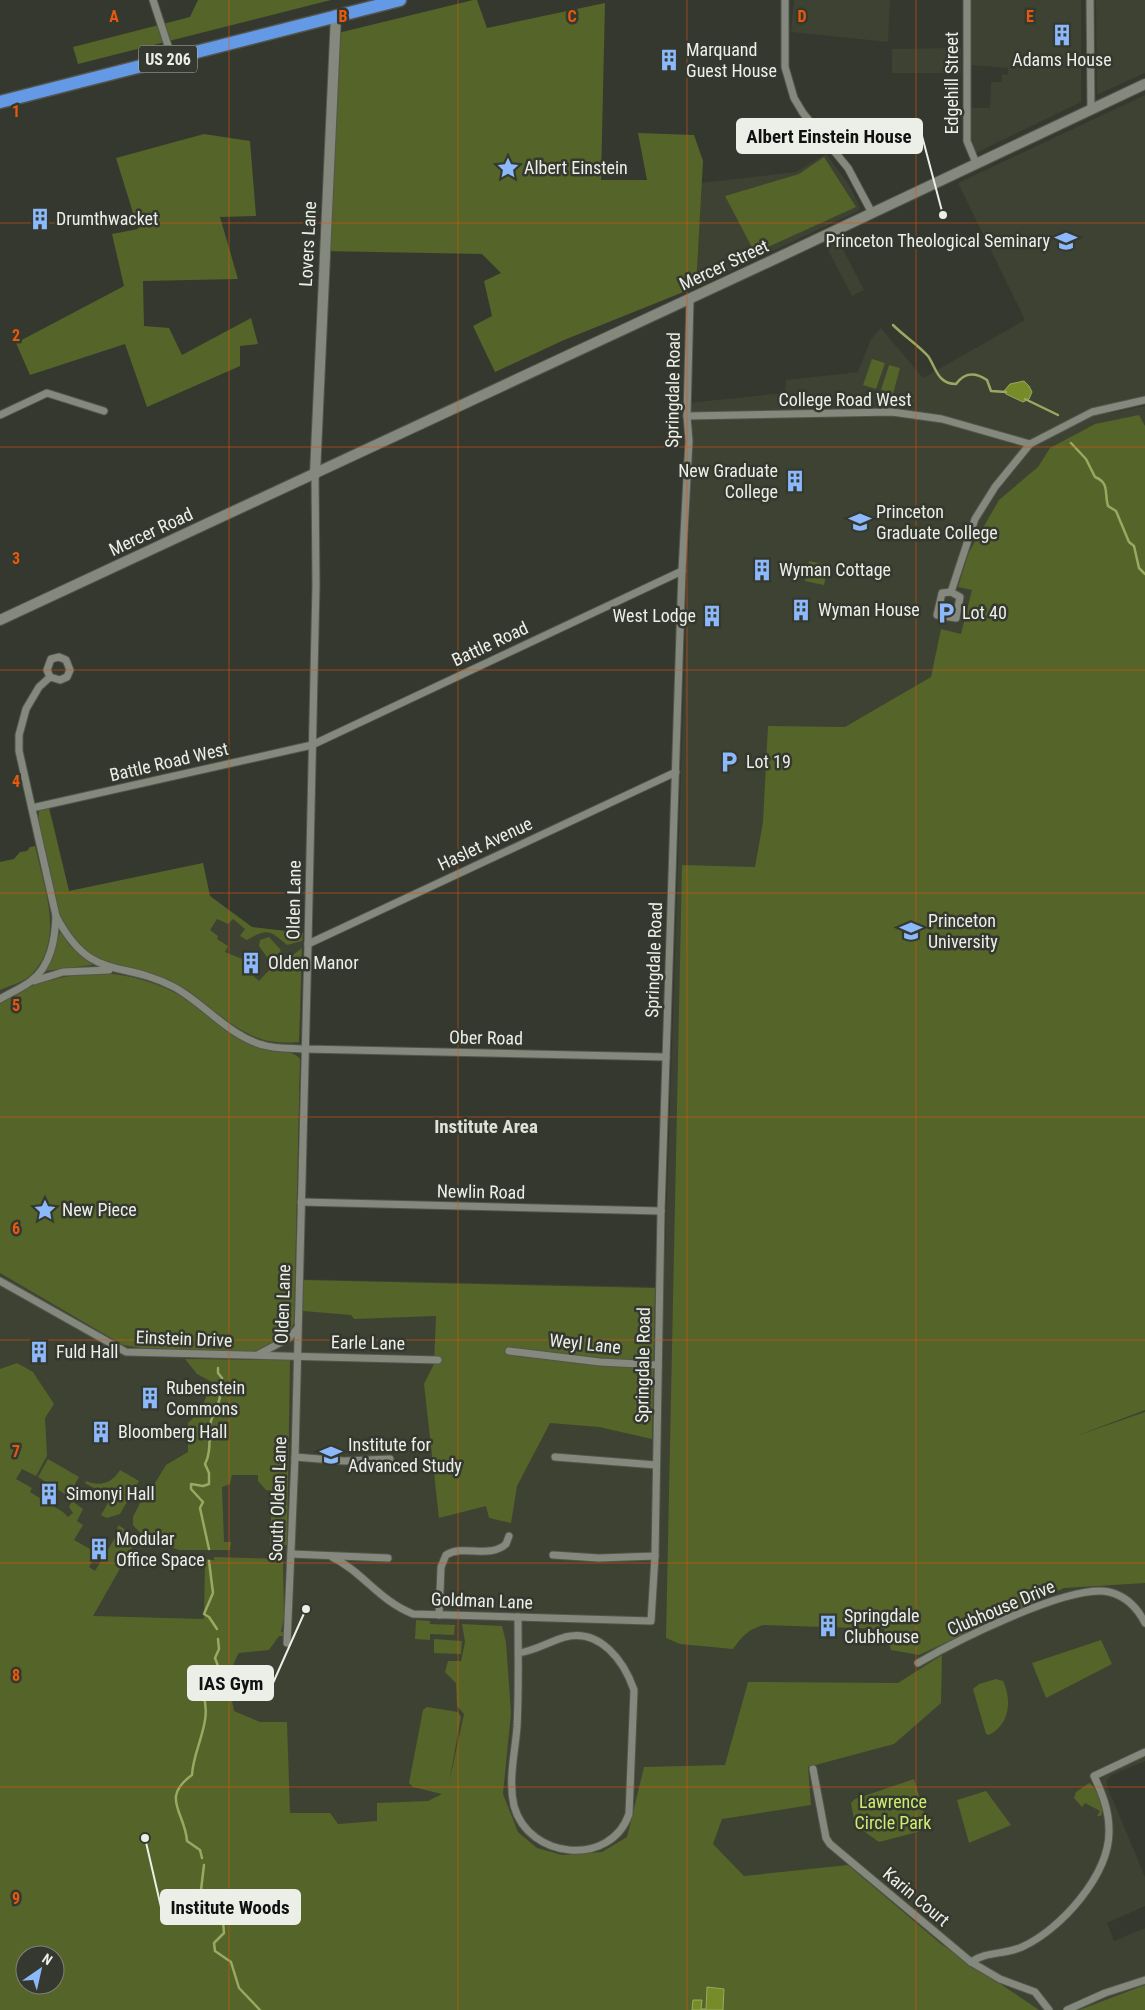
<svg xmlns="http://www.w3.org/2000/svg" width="1145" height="2010" font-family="'Roboto Condensed',sans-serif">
  <rect width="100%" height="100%" fill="#35382f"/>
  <g fill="#3d4232">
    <polygon points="794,0 890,0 888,42 791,32"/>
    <polygon points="971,0 1081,0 1081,102 976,153 971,143 971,108 990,108 991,82 1002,82 1002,74 1008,75 1008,68 971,65"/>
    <polygon points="1096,0 1145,0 1145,73 1099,94 1097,93"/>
    <polygon points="961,48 961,73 892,73 892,49"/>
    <polygon points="1145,95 1145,396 1094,408 1095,413 1111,413 1145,406 1145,1761 1112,1775 1107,1780 1107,1786 1145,1877 1145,1906 1107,1923 1114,1941 1145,1928 1145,2010 652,2010 235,1831 208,1635 249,1631 0,1623 0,862 14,859 20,852 27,851 30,847 35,846 31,821 52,817 69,891 203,863 210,896 252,927 303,933 295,1279 664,1287 692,444 687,403 785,393 786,380 858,372 871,339 881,328 923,378 1025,320 958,183"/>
    <polygon points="826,154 849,185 860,207 858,211 696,287 701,183 796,172"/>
    <polygon points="838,240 864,290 852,296 826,246"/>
  </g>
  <g fill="#556428" fill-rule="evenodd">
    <polygon points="198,0 331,0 78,64 73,47 190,17"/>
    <polygon points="473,0 477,0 487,28 605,3 601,180 647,180 638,133 694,135 703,161 696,287 564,340 495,372 473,326 492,316 484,281 501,273 482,254 322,251 334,34"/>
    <polygon points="204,134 250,141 256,216 220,217 238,279 143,281 144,326 169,328 182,355 251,318 258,344 240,346 240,366 147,407 125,344 30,375 16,343 124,286 112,234 138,229 116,158"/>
    <polygon points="824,157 856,207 755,253 725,196 799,174"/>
    <polygon points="872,359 885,363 876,389 863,385"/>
    <polygon points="889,365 900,368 893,394 881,390"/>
    <path d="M1139 415 1145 426V1410L1076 1436 1145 1412V1583L1064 1588 919 1655 891 1650 884 1629 763 1625C748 1630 742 1636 733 1649L680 1644 666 1638 682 865 755 867 763 822 768 726 845 727 931 677 941 629 961 634 972 590 958 587 969 552 999 500 1038 467 1050 448 1095 424Z"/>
    <polygon points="809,561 828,565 824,585 805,581"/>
    <path d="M49 808 69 891 203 863 210 896 252 927 303 933 302 941 287 945C270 930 267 928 247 940L240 936 245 929 233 919 228 924 217 919 210 930 218 936 217 939 228 946 225 952 247 961 242 966 259 981 273 966 281 964 302 948 299 1042C285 1043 271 1043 258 1038 225 1026 201 995 169 980 137 965 97 969 73 939 54 917 45 850 38 819L39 810Z"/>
    <path d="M35 846C44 888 66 940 31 975 24 982 9 986 0 990V862L14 859 20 852 27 851 30 847Z"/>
    <polygon points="60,931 70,946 93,963 92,965 45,971 54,954"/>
    <polygon points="269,937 280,949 281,953 278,959 267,957 259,946 260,940"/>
    <path d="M104 973C170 979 197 1006 248 1043 260 1049 295 1049 300 1059L294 1323C287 1339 269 1347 253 1352L141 1348 123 1345 0 1273V1004C31 980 67 975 104 973Z"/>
    <polygon points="303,1280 655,1288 652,1439 599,1427 550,1423 517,1486 511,1523 489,1518 486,1506 439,1518 424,1384 434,1364 436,1316 354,1319 351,1315 303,1311"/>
    <polygon points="185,1359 290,1360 287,1545 270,1546 272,1491 266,1490 258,1481 258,1475 232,1475 230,1484 222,1487 224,1542 231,1542 230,1550 179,1550 145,1538 133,1525 133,1517 141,1501 144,1501 166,1465 188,1452 188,1423 201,1410 212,1382 197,1374"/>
    <path d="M17 1363 33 1372 54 1404 45 1418 47 1456 36 1476 22 1469 16 1479 32 1488 30 1492 63 1512 68 1517 73 1513 69 1507 72 1501 83 1509 77 1521 83 1525 74 1540 97 1553 89 1567 95 1571 116 1536 118 1525C125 1528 133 1537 134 1544L93 1616 204 1619 205 1559 214 1560V1557L283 1559 284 1618 281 1632H288L287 1636H279L269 1650 239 1653C228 1670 230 1692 234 1711L260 1722H287L290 1813H330L338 1824 377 1821V1803L428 1801 442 1794 413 1787 409 1783 423 1710 427 1707 458 1712 461 1717 449 1783 464 1714 457 1706 456 1683 445 1672 448 1661H461L465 1642 462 1624 502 1626 506 1642 511 1713 503 1794 518 1832 537 1848 562 1855 602 1852 627 1837 644 1767 725 1765 748 1682 898 1683 942 1655 941 1703 894 1744 808 1767 811 1805 722 1819 713 1844 744 1876 848 1865 941 1944 1039 2010H0V1369ZM25 1955H55V1985H25Z"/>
    <polygon points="48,1459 79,1477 68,1496 38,1477"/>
    <path d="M120 1470 139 1481 120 1514 107 1518 101 1515 111 1498 85 1483 86 1481C101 1487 112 1483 120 1470Z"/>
    <polygon points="416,1620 430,1621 430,1624 455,1625 454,1635 430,1634 430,1640 415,1639"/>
    <polygon points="434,1639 462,1641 461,1654 434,1653"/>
    <polygon points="1101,1640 1112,1664 1046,1698 1032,1663"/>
    <path d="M996 1679 1003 1681C1012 1700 1010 1724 989 1735L986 1734 973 1689 979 1684Z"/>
    <polygon points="914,1779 929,1829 879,1842 855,1825 851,1803 855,1799"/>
    <path d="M1089 1783C1098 1788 1105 1808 1101 1816H1097L1100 1811 1085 1803 1082 1807 1074 1798 1076 1792Z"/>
    <polygon points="986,1791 1011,1825 969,1843 957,1800"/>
    <polygon points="1145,1985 1145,2010 1079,2010"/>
  </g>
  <g fill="#778c28" stroke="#9aa962">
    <polygon points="1024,381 1029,386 1032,392 1029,399 1023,402 1006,394 1004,391 1010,384"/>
    <polygon points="707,1987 724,1989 723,2010 692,2010 693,2000 702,2000 701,2009 706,2009"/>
  </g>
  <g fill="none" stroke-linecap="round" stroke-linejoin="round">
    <g stroke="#9aa962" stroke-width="2.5">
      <path d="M893 325C904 336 917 344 928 356 933 363 936 374 942 379 946 383 951 384 956 384 965 372 975 372 987 380L991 391 1006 392"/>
      <polyline points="1025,399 1058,415"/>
      <path d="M1071 443 1086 459 1095 477C1110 483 1104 493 1108 506L1116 511 1129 542 1134 546 1139 568 1145 574"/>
      <path d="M209 1549 200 1508 203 1502 191 1489V1484L203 1486 209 1484V1473L205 1464C211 1453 209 1439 210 1426 211 1416 218 1407 220 1397 222 1391 222 1384 222 1378L218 1373V1368"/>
      <polyline points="209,1561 213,1593 204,1614 209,1617 217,1629"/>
      <path d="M202 1858 200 1850 187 1841C185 1812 160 1798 192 1775 193 1749 213 1721 203 1695 209 1686 210 1674 218 1666L215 1658 219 1649 218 1639"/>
      <polyline points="204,1865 201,1890 223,1921 224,1933 214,1943 215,1951 231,1962 239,1988 260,2010"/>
    </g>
    <g stroke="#53554d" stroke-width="9">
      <g id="street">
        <polyline points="153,0 172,58"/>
        <polyline points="785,0 785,67 794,98 803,113 848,168 872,213"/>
        <polyline points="967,0 967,141 976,163"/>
        <polyline points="1090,0 1091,110"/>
        <polyline points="0,415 47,393 104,411"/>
        <polyline points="687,416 892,412 942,419 1030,444"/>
        <polyline points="951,592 975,519 995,487 1030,444 1092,412 1145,400"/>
        <polygon points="951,592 960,597 956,618 937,615 942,593"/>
        <polyline points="32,808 312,745 682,571"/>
        <path d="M56 916C91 983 121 959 174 987 205 1004 229 1036 263 1045 276 1049 291 1048 305 1049L666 1057"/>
        <polyline points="308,944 676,772"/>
        <polyline points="34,981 63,972 109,970"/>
        <path d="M0 999C10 993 22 988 31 981 51 966 55 939 56 916L19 751V735L26 709 39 687 50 677 60 680 67 677 70 670 66 660 59 657 51 659 47 670 50 677"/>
        <polyline points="301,1202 661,1211"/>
        <polyline points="0,1281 126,1352 438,1360"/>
        <polyline points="509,1351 600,1362 658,1365"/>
        <polyline points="259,1354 289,1338 297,1329"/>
        <polyline points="295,1457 344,1461 390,1459"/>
        <polyline points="555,1457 656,1465"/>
        <polyline points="291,1554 388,1558"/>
        <polyline points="553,1555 599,1558 655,1556"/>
        <path d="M332 1557C363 1572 378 1600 413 1614L651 1621 655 1556 661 1211 682 571 689 441 687 416 690 299"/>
        <path d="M439 1615 441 1567 446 1555C464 1544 490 1559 506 1544L509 1536"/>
        <polyline points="287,1643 295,1457 308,944 316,585 315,474"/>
        <path d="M518 1653C535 1651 548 1642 565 1637 600 1628 624 1661 634 1690L629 1814C611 1867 529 1860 514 1806 508 1780 515 1753 517 1727 519 1690 518 1654 518 1617"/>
        <path d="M918 1663C954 1642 1070 1583 1109 1592 1126 1596 1138 1609 1145 1623"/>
        <polyline points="813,1769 826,1838 830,1844 971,1962 1000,1979 1035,1992 1049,2010"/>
        <path d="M971 1962C987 1951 1004 1955 1022 1947 1060 1930 1110 1875 1109 1830 1109 1810 1102 1793 1094 1776L1145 1752"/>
        <polyline points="1067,2010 1105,1993 1145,1980"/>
      </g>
    </g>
    <g stroke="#53554d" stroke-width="12">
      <g id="secondary">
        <polyline points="315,474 336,15"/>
        <polyline points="0,620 777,258 1145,84"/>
      </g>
    </g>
    <g stroke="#53554d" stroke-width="15">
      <polyline id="highway" points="0,102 400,0"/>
    </g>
    <use href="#street" stroke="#84887d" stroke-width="7"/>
    <use href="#secondary" stroke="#84887d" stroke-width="10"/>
    <use href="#highway" stroke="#6499e6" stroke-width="12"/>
  </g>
  <path fill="none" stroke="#e8590c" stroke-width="1" stroke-opacity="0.55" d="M229 0V2010M458 0V2010M687 0V2010M916 0V2010M0 223H1145M0 447H1145M0 670H1145M0 893H1145M0 1117H1145M0 1340H1145M0 1563H1145M0 1787H1145"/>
  <defs>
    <g id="building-bare" transform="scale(1.725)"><path d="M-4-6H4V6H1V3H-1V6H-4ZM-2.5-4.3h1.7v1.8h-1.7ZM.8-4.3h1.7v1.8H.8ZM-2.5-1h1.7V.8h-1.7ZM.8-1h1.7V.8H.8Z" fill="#8cb9fc" stroke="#35382f" stroke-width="2.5" paint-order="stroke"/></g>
    <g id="sight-bare" transform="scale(1.725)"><path d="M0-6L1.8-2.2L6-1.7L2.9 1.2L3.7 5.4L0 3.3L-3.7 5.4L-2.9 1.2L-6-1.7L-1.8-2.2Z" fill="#8cb9fc" stroke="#35382f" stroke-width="2.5" paint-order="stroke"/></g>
    <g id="university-bare" transform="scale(1.725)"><path d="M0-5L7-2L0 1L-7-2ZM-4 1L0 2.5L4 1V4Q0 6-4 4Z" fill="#8cb9fc" stroke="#35382f" stroke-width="2.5" paint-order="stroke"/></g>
    <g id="school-bare" transform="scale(1.725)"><path d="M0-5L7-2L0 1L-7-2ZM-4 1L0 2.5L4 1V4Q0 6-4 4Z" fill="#8cb9fc" stroke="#35382f" stroke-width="2.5" paint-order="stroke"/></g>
    <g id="parking-bare" transform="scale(1.725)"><path d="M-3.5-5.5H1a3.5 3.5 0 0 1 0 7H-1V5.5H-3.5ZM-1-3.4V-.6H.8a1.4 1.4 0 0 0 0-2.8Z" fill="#8cb9fc" stroke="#35382f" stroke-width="2.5" paint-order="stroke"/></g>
  </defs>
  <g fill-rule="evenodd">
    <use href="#building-bare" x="1062" y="35"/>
    <use href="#building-bare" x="669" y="60"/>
    <use href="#sight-bare" x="508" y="168"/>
    <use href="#building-bare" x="40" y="219"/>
    <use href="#university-bare" x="1066" y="241"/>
    <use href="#building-bare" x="795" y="481"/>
    <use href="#school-bare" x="860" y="522"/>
    <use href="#building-bare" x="762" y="570"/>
    <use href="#building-bare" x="801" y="610"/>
    <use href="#parking-bare" x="946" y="613"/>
    <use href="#building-bare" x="712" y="616"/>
    <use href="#parking-bare" x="729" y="762"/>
    <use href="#university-bare" x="911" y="931"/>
    <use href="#building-bare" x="251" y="963"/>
    <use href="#sight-bare" x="45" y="1210"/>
    <use href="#building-bare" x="39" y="1352"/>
    <use href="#building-bare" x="150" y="1398"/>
    <use href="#building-bare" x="101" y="1432"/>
    <use href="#university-bare" x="331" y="1455"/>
    <use href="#building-bare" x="49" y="1494"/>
    <use href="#building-bare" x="99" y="1549"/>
    <use href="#building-bare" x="828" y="1626"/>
  </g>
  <g text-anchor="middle" stroke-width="5" stroke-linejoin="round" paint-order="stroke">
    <rect fill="#35382f" stroke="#b5b7b0" stroke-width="1" x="139" y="45.5" width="58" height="27" rx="4"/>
    <g font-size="16" font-weight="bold" fill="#eceee8">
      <text x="168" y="65">US 206</text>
    </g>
    <g font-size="18" fill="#eceee8" stroke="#35382f" text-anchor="start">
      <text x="686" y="56">Marquand<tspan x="686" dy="21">Guest House</tspan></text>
      <text x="1062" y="66" text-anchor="middle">Adams House</text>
      <text x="524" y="174">Albert Einstein</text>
      <text x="56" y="225">Drumthwacket</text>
      <text x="1050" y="247" text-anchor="end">Princeton Theological Seminary</text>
      <text x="778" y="477" text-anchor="end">New Graduate<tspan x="778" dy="21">College</tspan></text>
      <text x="876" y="518">Princeton<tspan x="876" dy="21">Graduate College</tspan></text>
      <text x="779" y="576">Wyman Cottage</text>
      <text x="818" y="616">Wyman House</text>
      <text x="962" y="619">Lot 40</text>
      <text x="696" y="622" text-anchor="end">West Lodge</text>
      <text x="746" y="768">Lot 19</text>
      <text x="928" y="927">Princeton<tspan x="928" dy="21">University</tspan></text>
      <text x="268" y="969">Olden Manor</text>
      <text x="62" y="1216">New Piece</text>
      <text x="56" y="1358">Fuld Hall</text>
      <text x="166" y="1394">Rubenstein<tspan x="166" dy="21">Commons</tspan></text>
      <text x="118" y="1438">Bloomberg Hall</text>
      <text x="348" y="1451">Institute for<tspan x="348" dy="21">Advanced Study</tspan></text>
      <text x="66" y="1500">Simonyi Hall</text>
      <text x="116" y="1545">Modular<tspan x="116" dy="21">Office Space</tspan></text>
      <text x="844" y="1622">Springdale<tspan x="844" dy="21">Clubhouse</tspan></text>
    </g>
    <g font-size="18" fill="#eceee8" stroke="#35382f">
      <text transform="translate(952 83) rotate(-90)" y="6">Edgehill Street</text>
      <text transform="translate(308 244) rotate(-87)" y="6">Lovers Lane</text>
      <text transform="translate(724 265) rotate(-25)" y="6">Mercer Street</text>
      <text transform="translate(673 390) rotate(-89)" y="6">Springdale Road</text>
      <text x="845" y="406">College Road West</text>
      <text transform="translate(151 532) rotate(-25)" y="6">Mercer Road</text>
      <text transform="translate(490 644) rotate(-25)" y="6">Battle Road</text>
      <text transform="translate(169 762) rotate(-13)" y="6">Battle Road West</text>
      <text transform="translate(485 844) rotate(-25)" y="6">Haslet Avenue</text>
      <text transform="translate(294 900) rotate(-89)" y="6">Olden Lane</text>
      <text transform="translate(654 960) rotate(-88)" y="6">Springdale Road</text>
      <text transform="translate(486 1038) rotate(1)" y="6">Ober Road</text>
      <text transform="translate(481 1192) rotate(1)" y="6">Newlin Road</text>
      <text transform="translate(283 1304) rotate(-88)" y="6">Olden Lane</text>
      <text transform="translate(184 1339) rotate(2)" y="6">Einstein Drive</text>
      <text transform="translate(368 1343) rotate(1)" y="6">Earle Lane</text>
      <text transform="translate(585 1344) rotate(6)" y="6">Weyl Lane</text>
      <text transform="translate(643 1365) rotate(-89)" y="6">Springdale Road</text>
      <text transform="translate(278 1499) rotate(-88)" y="6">South Olden Lane</text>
      <text transform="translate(482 1601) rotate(2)" y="6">Goldman Lane</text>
      <text transform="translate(1001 1608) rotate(-23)" y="6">Clubhouse Drive</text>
      <text transform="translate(916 1897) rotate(40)" y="6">Karin Court</text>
    </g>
    <g font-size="18" fill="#ceec6e" stroke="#35382f">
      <text x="893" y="1808">Lawrence<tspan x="893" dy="21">Circle Park</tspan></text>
    </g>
    <g font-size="19" font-weight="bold" fill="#dee2d6" stroke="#35382f">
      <text x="486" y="1133">Institute Area</text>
    </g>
  </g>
  <g font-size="16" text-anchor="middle" font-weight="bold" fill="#e8590c" stroke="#35382f" stroke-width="5" stroke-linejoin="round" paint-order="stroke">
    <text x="114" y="22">A</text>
    <text x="343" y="22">B</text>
    <text x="572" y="22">C</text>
    <text x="802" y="22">D</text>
    <text x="1030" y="22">E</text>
    <text x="16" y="117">1</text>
    <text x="16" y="341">2</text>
    <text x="16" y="564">3</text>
    <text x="16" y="787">4</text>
    <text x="16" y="1011">5</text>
    <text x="16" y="1234">6</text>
    <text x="16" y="1457">7</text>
    <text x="16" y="1681">8</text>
    <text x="16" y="1904">9</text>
  </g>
  <path fill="none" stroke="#eceee8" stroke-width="2" d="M943 215L922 136M306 1609L273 1683M145 1838L161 1907"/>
  <g fill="#eceee8" stroke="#35382f" stroke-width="2">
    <circle cx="943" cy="215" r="5"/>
    <circle cx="306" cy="1609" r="5"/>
    <circle cx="145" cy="1838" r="5"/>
  </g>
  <g fill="#eceee8" stroke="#eceee8" stroke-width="2">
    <rect x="737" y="119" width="185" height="34" rx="5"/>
    <rect x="188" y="1666" width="85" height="34" rx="5"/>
    <rect x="161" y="1890" width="139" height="34" rx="5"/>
  </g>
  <g font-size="19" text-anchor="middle" font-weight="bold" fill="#111">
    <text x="829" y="143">Albert Einstein House</text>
    <text x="231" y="1690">IAS Gym</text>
    <text x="230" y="1914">Institute Woods</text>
  </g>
  <g transform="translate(40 1970) rotate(34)"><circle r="24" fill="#35382f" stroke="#7e8179"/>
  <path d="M0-4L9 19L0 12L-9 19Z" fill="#8cb9fc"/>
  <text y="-8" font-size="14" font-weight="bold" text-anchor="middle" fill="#eceee8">N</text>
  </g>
</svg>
